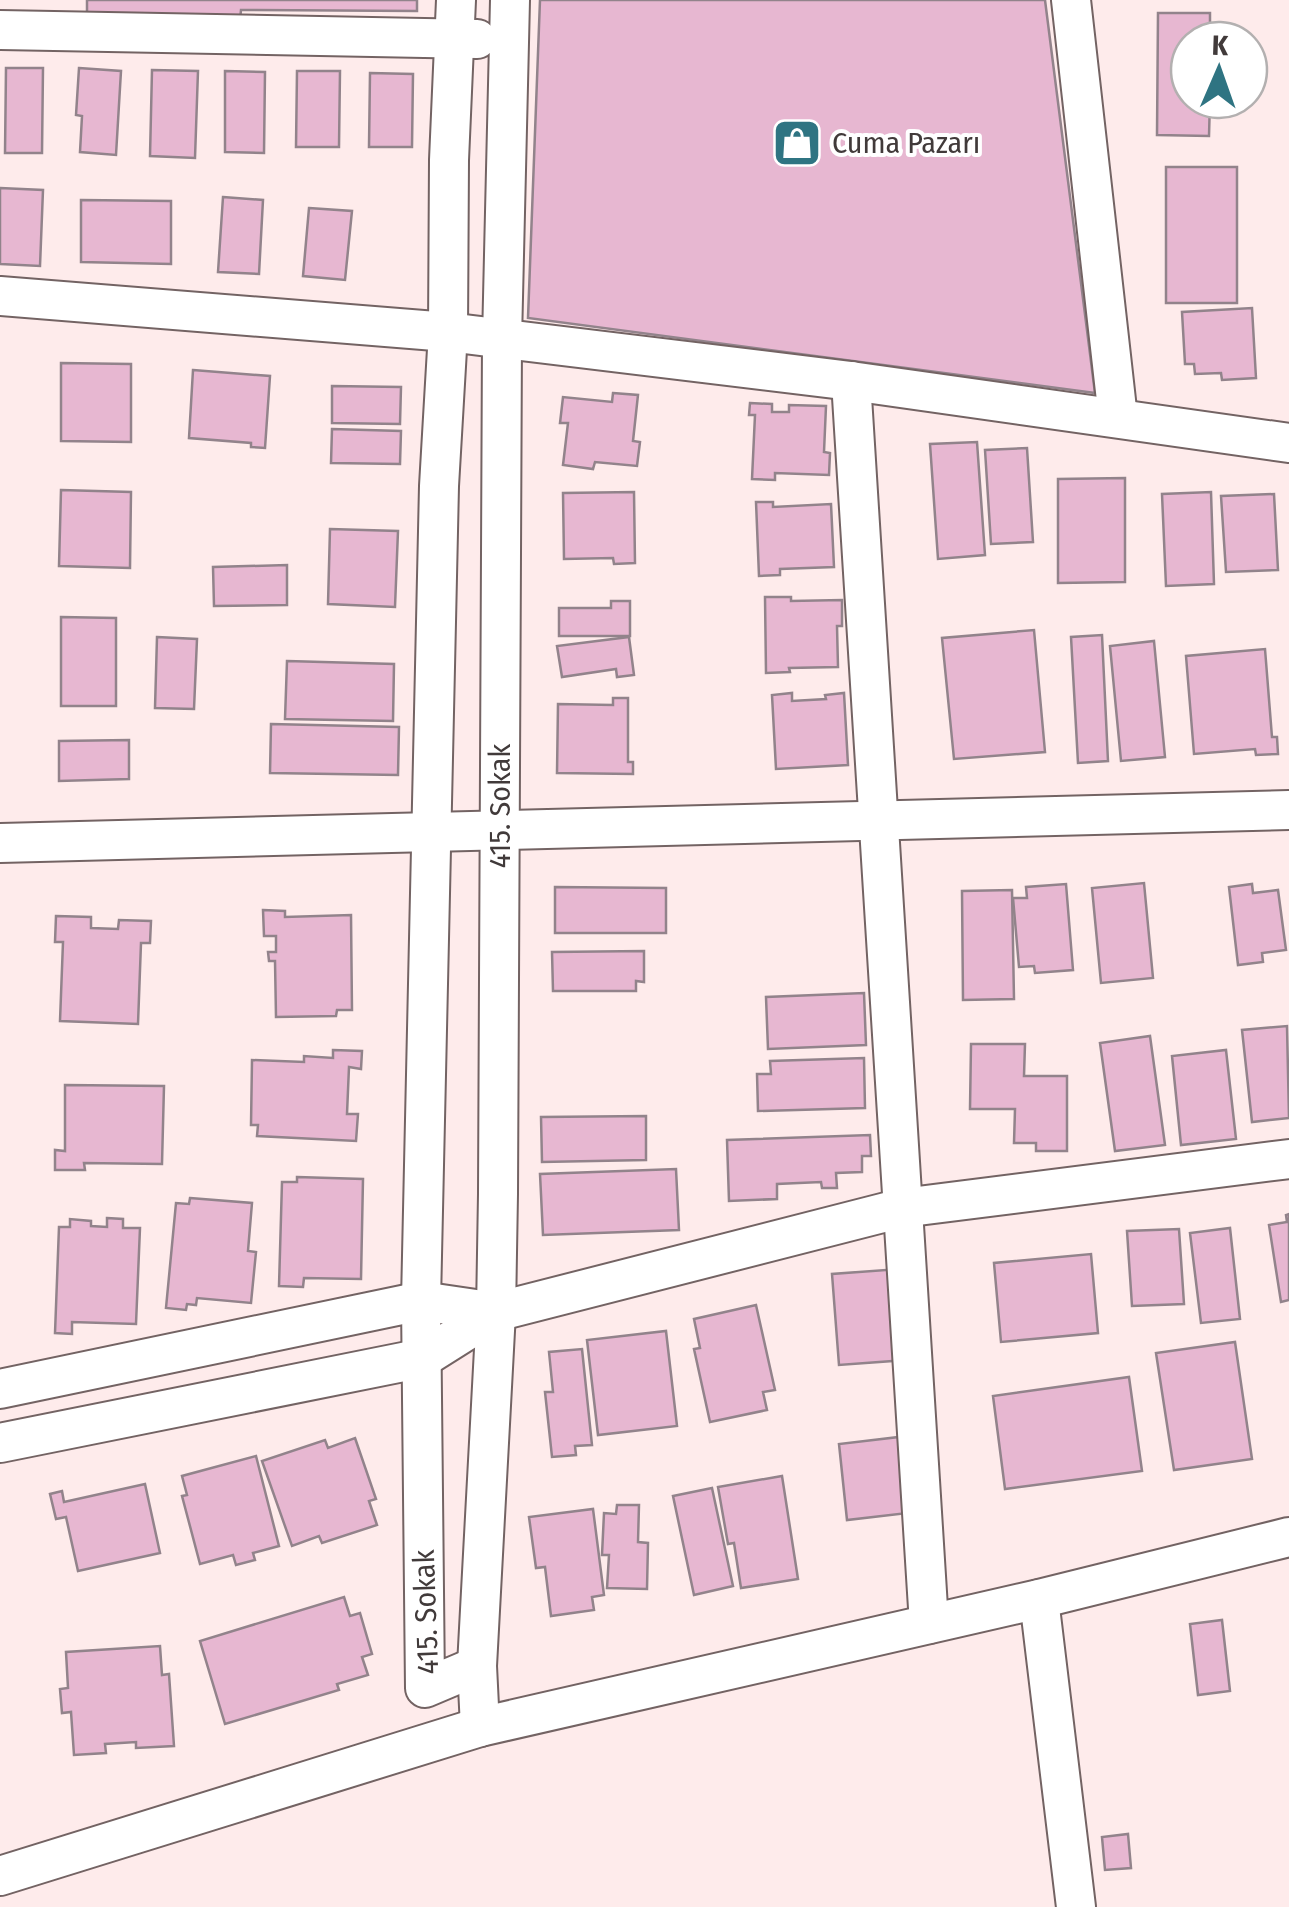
<svg xmlns="http://www.w3.org/2000/svg" width="1289" height="1907" font-family="'Fira Sans Condensed',sans-serif">
  <rect width="100%" height="100%" fill="#feebeb"/>
  <g fill="#e7b7d1" stroke="#92838b" stroke-width="2.5">
    <polygon points="87,0 417,0 417,11 241,10 240,20 87,19"/>
    <polygon points="540,0 1045,0 1095,393 528,318"/>
    <polygon points="1158,13 1210,13 1210,40 1189,40 1189,100 1210,100 1209,136 1157,135"/>
    <polygon points="6,68 43,68 42,153 5,153"/>
    <polygon points="79,68 121,71 116,155 80,152 82,116 76,115"/>
    <polygon points="152,70 198,71 195,158 150,156"/>
    <polygon points="225,71 265,72 264,153 225,152"/>
    <polygon points="297,71 340,71 339,147 296,147"/>
    <polygon points="370,73 413,74 412,147 369,147"/>
    <rect x="1166" y="167" width="71" height="136"/>
    <polygon points="0,188 43,190 40,266 0,264"/>
    <polygon points="223,197 263,200 259,274 218,272"/>
    <polygon points="81,200 171,201 171,264 81,262"/>
    <polygon points="309,208 352,211 345,280 303,276"/>
    <polygon points="1252,308 1256,378 1222,380 1221,373 1195,374 1194,364 1185,364 1182,312"/>
    <polygon points="61,363 131,364 131,442 61,441"/>
    <polygon points="193,370 270,376 265,448 251,447 251,443 189,438"/>
    <polygon points="332,386 401,387 400,424 332,423"/>
    <polygon points="613,393 638,395 633,441 640,442 637,466 595,462 593,469 563,465 568,423 560,423 563,397 612,402"/>
    <polygon points="750,403 772,404 772,412 789,412 789,405 826,406 824,452 830,453 829,475 775,473 775,480 752,479 755,415 749,415"/>
    <polygon points="332,429 401,431 400,464 331,463"/>
    <polygon points="977,442 985,555 938,559 930,444"/>
    <polygon points="1027,448 1033,542 991,544 985,450"/>
    <polygon points="1125,478 1125,582 1058,583 1058,479"/>
    <polygon points="61,490 131,492 130,568 59,566"/>
    <polygon points="634,492 635,563 614,564 613,558 564,559 563,493"/>
    <polygon points="1211,492 1214,584 1166,586 1162,494"/>
    <polygon points="1274,494 1278,570 1226,572 1221,496"/>
    <polygon points="756,502 773,502 773,507 831,504 834,567 780,569 780,575 759,576"/>
    <polygon points="330,529 398,531 395,607 328,604"/>
    <polygon points="287,565 287,605 214,606 213,567"/>
    <polygon points="765,597 791,597 791,601 842,600 842,626 837,626 838,667 789,668 790,672 766,673"/>
    <polygon points="611,601 630,601 630,636 559,636 559,608 611,608"/>
    <polygon points="61,617 116,618 116,706 61,706"/>
    <polygon points="1034,630 1045,752 954,759 942,638"/>
    <polygon points="1102,635 1108,761 1078,763 1071,637"/>
    <polygon points="157,637 197,639 194,709 155,708"/>
    <polygon points="629,637 634,675 617,677 616,669 562,677 557,646"/>
    <polygon points="1154,641 1165,757 1121,761 1110,646"/>
    <polygon points="1265,649 1272,737 1277,737 1278,754 1256,755 1255,749 1194,754 1186,656"/>
    <polygon points="287,661 394,664 393,721 285,719"/>
    <polygon points="792,693 792,701 826,699 825,695 844,693 848,765 776,769 772,695"/>
    <polygon points="613,698 628,698 628,762 633,762 633,774 557,773 558,704 613,705"/>
    <polygon points="271,724 399,727 398,775 270,773"/>
    <polygon points="129,740 129,779 59,781 59,741"/>
    <polygon points="1144,883 1153,978 1101,983 1092,888"/>
    <polygon points="1066,884 1073,970 1035,973 1034,966 1019,967 1013,898 1027,898 1026,887"/>
    <polygon points="1252,884 1253,893 1278,890 1286,950 1262,953 1263,962 1238,965 1229,887"/>
    <polygon points="555,887 666,888 666,933 555,933"/>
    <polygon points="1012,890 1014,999 963,1000 962,891"/>
    <polygon points="263,910 285,911 285,917 351,915 352,1010 337,1010 336,1016 276,1017 275,961 269,961 268,952 276,952 276,936 264,936"/>
    <polygon points="56,916 91,917 91,928 118,929 119,920 151,921 150,943 141,943 138,1024 60,1021 63,942 55,942"/>
    <polygon points="644,951 644,982 636,981 636,991 553,991 552,952"/>
    <polygon points="864,993 866,1045 768,1049 766,997"/>
    <polygon points="1287,1026 1289,1118 1252,1122 1242,1030"/>
    <polygon points="1150,1036 1165,1145 1115,1151 1100,1043"/>
    <polygon points="971,1044 1025,1044 1024,1076 1067,1076 1067,1151 1036,1151 1036,1143 1014,1143 1015,1109 970,1109"/>
    <polygon points="333,1050 362,1051 361,1069 349,1067 347,1114 358,1114 356,1141 257,1136 258,1125 251,1125 252,1060 304,1062 304,1056 333,1058"/>
    <polygon points="1226,1050 1236,1139 1181,1145 1172,1056"/>
    <polygon points="864,1058 865,1108 758,1111 757,1074 771,1074 770,1061"/>
    <polygon points="65,1085 164,1086 162,1164 84,1163 85,1170 55,1170 55,1150 65,1151"/>
    <polygon points="646,1116 646,1160 542,1162 541,1117"/>
    <polygon points="870,1135 871,1156 862,1156 862,1172 836,1173 837,1188 822,1188 821,1182 777,1184 777,1199 729,1201 727,1140"/>
    <polygon points="676,1169 679,1230 543,1235 540,1174"/>
    <polygon points="297,1177 363,1179 361,1279 304,1278 303,1287 279,1286 282,1182 297,1182"/>
    <polygon points="190,1198 252,1203 248,1251 256,1252 251,1303 197,1298 196,1305 187,1304 186,1310 166,1308 176,1203 189,1204"/>
    <polygon points="1289,1214 1289,1300 1281,1302 1269,1225 1287,1222 1286,1215"/>
    <polygon points="107,1218 123,1219 123,1228 140,1228 136,1324 72,1322 72,1334 55,1333 59,1227 70,1227 70,1219 91,1221 91,1226 107,1227"/>
    <polygon points="1230,1228 1240,1319 1201,1323 1190,1233"/>
    <polygon points="1179,1229 1184,1304 1132,1306 1127,1231"/>
    <polygon points="1091,1254 1098,1333 1001,1342 994,1263"/>
    <polygon points="899,1269 906,1360 839,1365 832,1274"/>
    <polygon points="756,1305 775,1390 763,1392 767,1410 710,1422 694,1349 700,1348 694,1319"/>
    <polygon points="666,1331 677,1426 598,1435 587,1340"/>
    <polygon points="1235,1342 1252,1459 1174,1470 1156,1353"/>
    <polygon points="582,1349 592,1445 575,1446 576,1455 552,1457 545,1392 553,1392 549,1352"/>
    <polygon points="1129,1377 1142,1471 1005,1489 993,1396"/>
    <polygon points="899,1437 908,1513 847,1520 839,1444"/>
    <polygon points="355,1438 376,1499 369,1501 377,1525 322,1543 319,1536 292,1546 262,1461 325,1440 328,1448"/>
    <polygon points="256,1456 279,1546 253,1553 255,1560 236,1565 233,1555 200,1564 182,1496 187,1495 182,1476"/>
    <polygon points="782,1476 798,1579 741,1588 734,1543 728,1544 718,1487"/>
    <polygon points="145,1484 160,1553 78,1571 66,1517 56,1519 50,1494 62,1491 64,1502"/>
    <polygon points="712,1488 733,1586 694,1595 673,1496"/>
    <polygon points="617,1505 639,1505 638,1542 648,1543 647,1589 607,1588 609,1555 602,1555 604,1513 616,1514"/>
    <polygon points="593,1509 604,1595 592,1597 594,1610 551,1616 545,1567 536,1568 529,1517"/>
    <polygon points="344,1597 350,1616 360,1613 372,1654 362,1657 368,1675 337,1684 339,1690 225,1724 200,1641"/>
    <polygon points="1222,1620 1230,1691 1198,1695 1190,1624"/>
    <polygon points="160,1646 162,1675 169,1674 174,1746 136,1748 136,1742 105,1744 106,1753 74,1755 71,1712 62,1713 60,1689 68,1688 66,1652"/>
    <polygon points="1128,1834 1131,1868 1105,1870 1102,1837"/>
  </g>
  <g fill="none" stroke-linecap="round" stroke-linejoin="round">
    <g stroke="#736363" stroke-width="42">
      <g id="minor">
        <polyline points="456,0 449,160 448,332 439,486 421,1301 425,1688 477,1666"/>
        <polyline points="1071,0 1118,418"/>
        <polyline points="0,30 477,39"/>
        <polyline points="0,296 448,332 851,381 1289,443"/>
        <polyline points="851,381 929,1624"/>
        <polyline points="0,843 1289,810"/>
        <polyline points="0,1389 421,1301 496,1312"/>
        <polyline points="0,1443 423,1358 496,1312 902,1208 1289,1159"/>
        <polyline points="1039,1599 1076,1907"/>
        <polyline points="480,1727 477,1666 496,1312 498,1194 502,340 510,0"/>
        <polyline points="0,1876 480,1727 1039,1599 1289,1537"/>
      </g>
    </g>
    <use href="#minor" stroke="#fff" stroke-width="38"/>
  </g>
  <defs>
    <g id="shop-square" transform="scale(2.5)"><rect x="-9" y="-9" width="18" height="18" rx="4" fill="#2f7482" stroke="#fff"/><path d="M-5-2.5h2.3a2.7 3.5 0 0 1 5.4 0H5L5.5 6h-11ZM-1.5-2.5h3a1.5 2.3 0 0 0-3 0Z" fill="#fff"/></g>
  </defs>
  <g fill-rule="evenodd">
    <use href="#shop-square" x="797" y="143"/>
  </g>
  <g text-anchor="middle" stroke-width="8" stroke-linejoin="round" paint-order="stroke">
    <g font-size="30" fill="#413a3a" stroke="#fff" text-anchor="start">
      <text x="832" y="153">Cuma Pazarı</text>
    </g>
    <g font-size="30" fill="#413a3a" stroke="#fff">
      <text transform="translate(500 806) rotate(-90)" y="10">415. Sokak</text>
      <text transform="translate(426 1612) rotate(-92)" y="10">415. Sokak</text>
    </g>
  </g>
  <g transform="translate(1219 70) rotate(2)"><circle r="48" fill="#ffffff" stroke="#b3b0b0" stroke-width="2.5"/>
  <path d="M0-8L18 38L0 25L-18 38Z" fill="#2f7482"/>
  <text y="-15" font-size="28" font-weight="bold" text-anchor="middle" fill="#413a3a">K</text>
  </g>
</svg>
